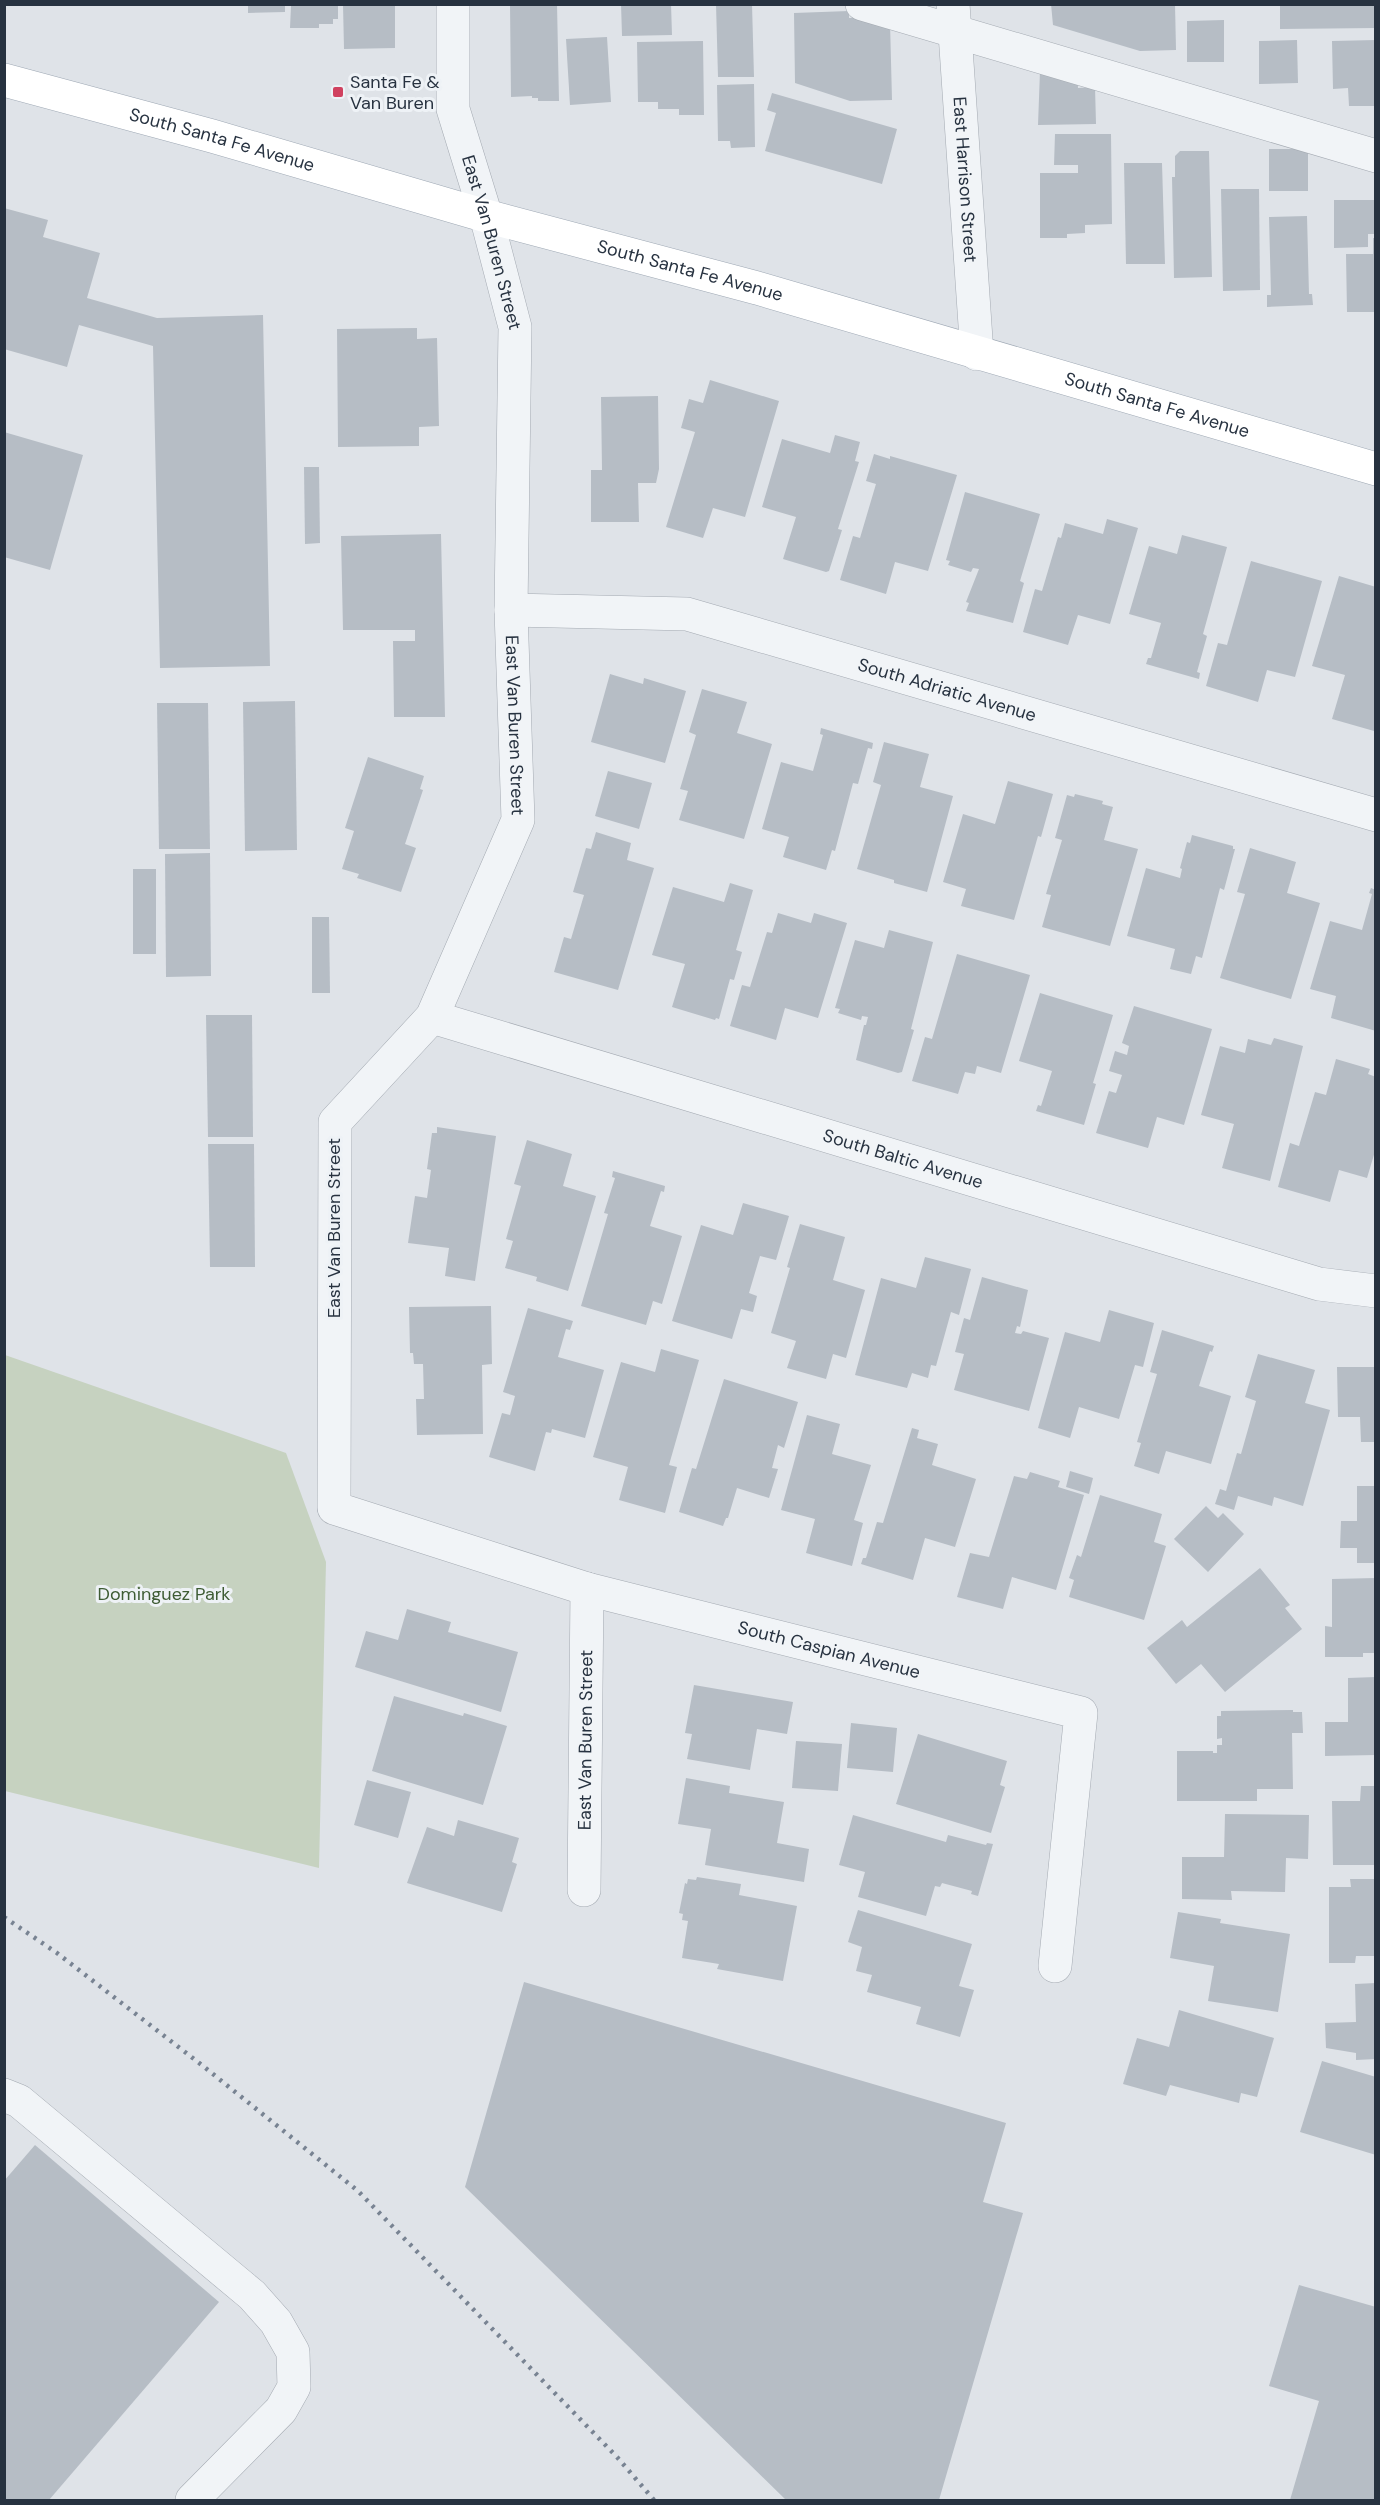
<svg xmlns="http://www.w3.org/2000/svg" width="1380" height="2505" font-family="'DM Sans',sans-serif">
  <rect width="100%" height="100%" fill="#dfe3e8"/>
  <polygon fill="#c6d2c0" points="5,1355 286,1453 326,1562 319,1868 5,1791"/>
  <g fill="#b6bdc5">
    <polygon points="248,4 285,4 285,12 248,13"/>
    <polygon points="295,4 338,4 338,19 333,19 333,24 319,24 319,28 290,28 291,6"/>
    <polygon points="343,4 395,4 395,48 344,49"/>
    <polygon points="510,4 557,4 559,101 538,101 538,98 532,98 532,96 511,97"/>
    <polygon points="621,4 671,4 672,35 622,36"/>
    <polygon points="716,4 752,4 754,77 718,77"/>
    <polygon points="1051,4 1175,4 1176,50 1140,51 1053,25"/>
    <polygon points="1280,4 1376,4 1376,28 1280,29"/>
    <polygon points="849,11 849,18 868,18 890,22 892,100 850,101 795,83 794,13"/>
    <polygon points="1224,20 1224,62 1187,62 1187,21"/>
    <polygon points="607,37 611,102 570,105 566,39"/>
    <polygon points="1297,40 1298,83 1259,84 1259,41"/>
    <polygon points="1376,40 1376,106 1349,106 1348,88 1333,89 1332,41"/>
    <polygon points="703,41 704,115 679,115 679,109 658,109 658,102 638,102 637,42"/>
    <polygon points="1077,70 1078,88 1095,87 1096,124 1038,125 1040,71"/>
    <polygon points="754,84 755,147 731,148 730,141 718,141 717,85"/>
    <polygon points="772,93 897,129 882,184 765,151 776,113 767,110"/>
    <polygon points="1055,134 1111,134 1112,224 1085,225 1085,233 1067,234 1067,238 1040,238 1040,173 1078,173 1078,165 1054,165"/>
    <rect x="1269" y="149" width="39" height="42"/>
    <polygon points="1180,151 1209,151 1212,277 1174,278 1172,177 1175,177 1175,156"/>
    <polygon points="1124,163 1162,163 1165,264 1126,264"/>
    <polygon points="1221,189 1259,189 1260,290 1223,291"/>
    <polygon points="1334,200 1376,200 1376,234 1368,234 1368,247 1334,248"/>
    <polygon points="4,208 48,220 43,237 100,253 87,298 157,318 263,315 270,666 160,668 153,346 79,325 67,367 4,349"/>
    <polygon points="1307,216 1309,294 1312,294 1313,305 1267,307 1267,295 1271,295 1269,217"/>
    <polygon points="1373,238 1376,238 1376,312 1347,312 1346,254 1373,254"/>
    <polygon points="417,328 417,339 437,338 439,426 419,427 419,446 338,447 337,329"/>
    <polygon points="710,380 779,401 745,517 713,508 703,538 666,527 695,432 681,428 689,399 703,403"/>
    <polygon points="658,396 659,469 656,483 638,483 639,522 591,522 591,470 602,470 601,397"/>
    <polygon points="4,432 83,455 50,570 4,557"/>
    <polygon points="835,435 860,442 855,461 859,462 838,529 842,530 829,571 826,572 783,559 796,517 762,507 782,439 830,453"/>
    <polygon points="874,454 890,459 890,456 957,475 928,571 895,562 886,594 840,580 853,536 860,538 876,484 866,481"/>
    <polygon points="304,467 319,467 320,543 305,544"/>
    <polygon points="965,492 1040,514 1020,581 1024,583 1013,623 966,611 969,603 966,602 979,569 973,568 971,572 948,565 950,561 946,560"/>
    <polygon points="1107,519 1138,528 1110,624 1078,615 1068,645 1023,632 1035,589 1042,591 1058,537 1061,538 1065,523 1103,534"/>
    <polygon points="441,534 445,717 394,717 393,641 415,641 415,630 343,630 341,536"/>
    <polygon points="1182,535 1227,547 1203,634 1207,636 1197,672 1200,673 1199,679 1146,664 1148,658 1151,658 1161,623 1129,614 1149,546 1177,554"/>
    <polygon points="1251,561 1322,581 1295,677 1267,670 1258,702 1206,686 1218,643 1227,645"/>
    <polygon points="1339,576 1376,587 1374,731 1332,719 1345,675 1312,666"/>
    <polygon points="610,674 643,684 644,678 686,691 665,763 591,742"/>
    <polygon points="702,689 747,702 737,733 772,744 744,839 679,820 688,791 680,789 696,735 689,732"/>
    <polygon points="295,701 297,850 245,851 243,702"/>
    <polygon points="157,703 208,703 210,849 159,849"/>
    <polygon points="821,728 873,743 872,749 868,748 858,784 853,783 835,851 832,850 826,870 783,857 789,837 762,829 781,762 813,771 823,735 820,734"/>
    <polygon points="884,742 929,754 920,787 953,796 927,892 894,883 894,880 857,869 881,785 873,782"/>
    <polygon points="368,757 424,776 420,789 423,790 405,844 416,848 401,892 357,878 359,874 342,869 354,831 345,828"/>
    <polygon points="608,771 652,783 639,829 595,816"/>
    <polygon points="1008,781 1053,794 1041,837 1038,836 1014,920 961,906 966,889 943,882 963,814 995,824"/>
    <polygon points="1075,794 1103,801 1102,804 1113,807 1104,840 1138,849 1110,946 1042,927 1051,895 1046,894 1062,840 1055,838 1067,795 1074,797"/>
    <polygon points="596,832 631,843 627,860 654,868 618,990 554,972 564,937 571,939 584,895 573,892 586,848 591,849"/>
    <polygon points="1192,835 1233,846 1233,849 1235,849 1224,890 1220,888 1202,958 1196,956 1191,974 1170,969 1175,949 1127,936 1146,868 1180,878 1182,869 1180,868 1187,842 1190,843"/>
    <polygon points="1250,848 1296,862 1287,893 1320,903 1291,999 1220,978 1245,894 1237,892"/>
    <polygon points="210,853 211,976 166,977 165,854"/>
    <rect x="133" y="869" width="23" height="85"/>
    <polygon points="730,883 753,890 736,950 742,952 734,980 730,979 719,1019 716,1018 715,1020 672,1007 685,964 652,955 673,887 724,902"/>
    <polygon points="1371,888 1376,890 1376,1031 1331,1018 1336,996 1310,989 1330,921 1362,930 1372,894 1369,893"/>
    <polygon points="778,913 811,923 814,913 847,923 818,1018 785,1008 776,1040 730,1026 742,985 750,987 767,932 772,933"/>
    <polygon points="312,917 329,917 330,993 312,993"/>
    <polygon points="889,930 933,942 911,1029 914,1030 902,1072 898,1073 856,1060 864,1025 866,1025 868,1017 862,1016 861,1020 838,1013 840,1009 835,1008 855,940 884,948"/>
    <polygon points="957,954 1030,975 1001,1073 977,1066 975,1074 965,1072 958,1094 912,1081 925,1037 932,1039"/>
    <polygon points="1040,993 1113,1015 1093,1083 1096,1084 1084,1125 1036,1111 1038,1105 1041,1106 1052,1071 1019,1061"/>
    <polygon points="1134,1006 1212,1029 1184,1125 1157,1117 1148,1148 1096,1133 1109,1091 1116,1093 1122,1075 1109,1071 1115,1051 1127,1055 1129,1046 1122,1043"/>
    <polygon points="206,1015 252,1015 253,1137 208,1137"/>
    <polygon points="1274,1038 1303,1046 1270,1181 1222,1168 1234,1124 1201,1115 1220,1046 1245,1053 1248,1039 1271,1045"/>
    <polygon points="1336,1059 1370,1069 1368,1074 1376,1077 1376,1148 1367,1178 1339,1170 1330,1202 1278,1187 1290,1143 1299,1146 1315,1092 1326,1095"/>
    <polygon points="437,1127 496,1136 475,1281 445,1276 449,1248 408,1243 415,1196 427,1198 431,1170 427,1169 432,1133 437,1133"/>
    <polygon points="527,1140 572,1154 563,1186 596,1196 568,1291 536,1281 537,1277 505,1268 513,1241 506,1239 521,1186 514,1184"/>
    <polygon points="208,1144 254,1144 255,1267 210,1267"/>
    <polygon points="613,1171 665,1186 664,1192 661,1191 650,1226 682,1236 662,1304 653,1301 646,1325 581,1306 608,1214 604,1213 615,1178 612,1177"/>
    <polygon points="743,1203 789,1216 776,1260 760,1256 749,1293 757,1296 753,1312 741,1309 732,1339 672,1321 701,1225 733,1235"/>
    <polygon points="800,1224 845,1237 833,1280 865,1290 846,1358 833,1354 826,1379 787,1368 796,1341 771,1333 790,1268 787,1267"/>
    <polygon points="925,1257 971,1269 959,1315 951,1312 936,1366 931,1365 928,1378 912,1373 907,1388 855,1375 881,1278 916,1288"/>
    <polygon points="982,1277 1028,1290 1020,1327 1017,1326 1015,1333 1021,1334 1023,1331 1049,1338 1029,1411 954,1390 964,1354 955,1352 964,1318 970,1320"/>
    <polygon points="491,1306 492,1364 482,1365 483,1434 417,1435 416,1399 424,1399 423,1364 414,1364 413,1353 410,1353 409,1307"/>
    <polygon points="528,1308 573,1321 570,1330 566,1329 558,1357 604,1370 585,1438 552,1429 551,1433 546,1432 535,1471 489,1457 502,1413 510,1415 515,1396 503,1392"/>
    <polygon points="1109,1310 1154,1323 1143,1367 1135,1365 1119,1419 1079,1407 1070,1438 1038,1428 1065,1332 1100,1342"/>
    <polygon points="1162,1330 1214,1346 1212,1352 1210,1351 1199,1386 1231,1396 1211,1464 1166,1451 1159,1474 1134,1466 1141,1443 1137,1442 1157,1374 1150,1372"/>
    <polygon points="661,1349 699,1360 669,1465 677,1467 665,1513 619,1500 628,1467 593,1457 621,1362 655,1372"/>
    <polygon points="1258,1354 1315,1370 1305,1403 1330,1410 1303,1506 1274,1497 1272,1506 1238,1496 1234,1510 1215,1504 1220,1489 1226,1491 1237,1453 1241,1454 1256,1401 1245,1397"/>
    <polygon points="1337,1367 1376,1367 1376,1442 1361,1442 1360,1417 1338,1417"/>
    <polygon points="724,1379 798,1402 784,1448 778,1445 772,1468 778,1469 769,1498 737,1488 728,1518 726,1518 723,1526 679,1512 692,1468 696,1469"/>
    <polygon points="807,1415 840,1424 832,1454 871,1465 854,1520 863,1523 852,1566 806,1553 815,1519 781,1510"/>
    <polygon points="912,1428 919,1430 917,1438 938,1444 932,1465 976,1479 955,1547 925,1538 913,1580 861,1564 863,1558 866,1558 877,1522 883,1523"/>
    <polygon points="1070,1471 1093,1478 1089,1494 1066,1487"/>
    <polygon points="1030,1472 1060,1481 1058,1487 1084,1495 1056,1590 1012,1577 1003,1609 957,1597 970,1553 989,1557 1014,1476 1027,1479"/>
    <polygon points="1357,1486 1376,1486 1376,1563 1357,1563 1357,1548 1340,1548 1341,1521 1357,1521"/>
    <polygon points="1100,1495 1162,1514 1154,1542 1166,1546 1144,1620 1069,1597 1074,1580 1069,1578 1077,1555 1081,1557"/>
    <polygon points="1206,1506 1218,1518 1223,1513 1244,1534 1208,1572 1174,1539"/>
    <polygon points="1260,1568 1290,1605 1285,1608 1302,1629 1225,1692 1201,1664 1176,1684 1147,1648 1182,1620 1187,1627"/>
    <polygon points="1376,1578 1376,1653 1363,1653 1363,1657 1325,1657 1325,1626 1332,1627 1332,1579"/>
    <polygon points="407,1609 451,1622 448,1632 518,1652 501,1712 355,1667 366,1631 398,1640"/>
    <polygon points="1376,1677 1376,1755 1325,1756 1325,1722 1348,1722 1348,1678"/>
    <polygon points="694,1685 793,1702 787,1734 757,1729 750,1770 687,1759 692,1734 685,1733"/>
    <polygon points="394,1696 463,1716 464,1713 507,1726 483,1805 372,1771"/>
    <polygon points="1293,1710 1293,1712 1302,1712 1303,1733 1292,1733 1293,1789 1257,1789 1257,1801 1177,1801 1177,1751 1213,1751 1213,1753 1217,1753 1217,1745 1222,1745 1222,1738 1217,1739 1217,1716 1221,1716 1221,1711"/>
    <polygon points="851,1723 897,1728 893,1772 847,1768"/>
    <polygon points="918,1734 1007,1761 1000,1785 1005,1787 991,1833 896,1804"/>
    <polygon points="796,1741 842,1744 838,1791 792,1788"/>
    <polygon points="686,1778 730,1786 729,1793 784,1802 777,1843 809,1849 804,1882 705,1865 711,1829 678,1824"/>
    <polygon points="367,1780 411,1792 398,1838 354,1825"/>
    <polygon points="1361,1786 1376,1786 1376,1865 1333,1865 1332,1801 1360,1801"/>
    <polygon points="1225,1814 1309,1815 1308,1859 1286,1858 1285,1892 1231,1891 1232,1900 1182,1899 1182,1857 1224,1857"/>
    <polygon points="853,1815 946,1842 948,1835 986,1845 987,1843 993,1844 978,1896 971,1894 972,1891 942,1883 940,1887 935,1886 926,1916 858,1897 865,1872 839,1865"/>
    <polygon points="458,1820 519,1838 512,1862 517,1864 502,1912 407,1883 427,1827 454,1836"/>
    <polygon points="697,1877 741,1884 739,1895 797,1906 783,1981 717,1969 719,1964 682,1958 688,1921 682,1920 683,1914 679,1913 685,1883 687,1884 688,1879 696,1880"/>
    <polygon points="1350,1879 1376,1879 1376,1956 1356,1956 1355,1963 1329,1963 1329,1887 1351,1887"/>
    <polygon points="858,1910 972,1944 959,1986 974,1990 960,2037 916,2024 921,2007 867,1992 872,1975 856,1971 862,1947 848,1942"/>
    <polygon points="1178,1912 1221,1919 1220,1923 1290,1934 1278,2012 1208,2001 1214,1966 1170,1958"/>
    <polygon points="524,1982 1006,2123 983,2202 1023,2213 939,2500 786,2500 465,2187"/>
    <polygon points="1376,1983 1376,2059 1356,2060 1356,2053 1326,2048 1325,2023 1356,2022 1355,1984"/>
    <polygon points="1179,2010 1274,2038 1257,2097 1241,2093 1239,2103 1170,2085 1166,2096 1123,2084 1137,2038 1169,2047"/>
    <polygon points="1322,2061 1376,2077 1376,2155 1300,2132"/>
    <polygon points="35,2145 219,2302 49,2500 4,2500 4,2181"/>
    <polygon points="1299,2285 1376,2307 1376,2500 1290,2500 1319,2401 1269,2386"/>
  </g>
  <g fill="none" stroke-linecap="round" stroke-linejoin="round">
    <g stroke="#a4aab2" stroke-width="34">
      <g id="minor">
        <path id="s1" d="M453 4V109L486 216 515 327 511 610 518 820 432 1017 335 1122 334 1508 587 1589 1081 1713 1055 1966"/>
        <polyline points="862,4 1376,156"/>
        <path id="s2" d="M953 4 977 354"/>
        <path id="s3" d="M511 610 687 614 1376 815"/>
        <path id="s4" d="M432 1017 1319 1284 1376 1291"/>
        <path id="s5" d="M584 1890 587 1589"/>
        <polyline points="4,2095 19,2101 252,2295 276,2322 293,2352 294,2387 281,2410 192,2500"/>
      </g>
    </g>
    <g stroke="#9ea8b4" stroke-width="34">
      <g id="major">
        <path id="s6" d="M4 80 212 136 486 216 757 288 1376 469"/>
      </g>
    </g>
    <use href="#minor" stroke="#f1f4f7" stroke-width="33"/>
    <use href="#major" stroke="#fff" stroke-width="33"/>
    <polyline stroke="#788392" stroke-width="4.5" stroke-dasharray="3 6" stroke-linecap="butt" points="4,1917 57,1953 203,2066 358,2191 617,2457 654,2500"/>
  </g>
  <rect fill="#d0415f" stroke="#eef2f6" stroke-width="2" x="332" y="86" width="12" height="12" rx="3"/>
  <g text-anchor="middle" stroke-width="6" stroke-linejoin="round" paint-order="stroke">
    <g font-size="18" fill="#273240" stroke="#eef2f6" text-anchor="start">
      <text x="350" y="88">Santa Fe &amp;<tspan x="350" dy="21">Van Buren</tspan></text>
    </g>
    <g font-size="18" fill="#273240" stroke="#eef2f6">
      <text dy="6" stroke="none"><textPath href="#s6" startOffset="226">South Santa Fe Avenue</textPath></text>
      <text dy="6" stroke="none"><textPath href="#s2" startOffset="176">East Harrison Street</textPath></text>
      <text dy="6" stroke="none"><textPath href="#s1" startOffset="244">East Van Buren Street</textPath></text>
      <text dy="6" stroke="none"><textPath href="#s6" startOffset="712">South Santa Fe Avenue</textPath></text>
      <text dy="6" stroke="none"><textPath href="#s6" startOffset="1198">South Santa Fe Avenue</textPath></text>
      <text dy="6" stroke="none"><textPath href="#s3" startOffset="447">South Adriatic Avenue</textPath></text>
      <text dy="6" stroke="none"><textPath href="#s1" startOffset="730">East Van Buren Street</textPath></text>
      <text dy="6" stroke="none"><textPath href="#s4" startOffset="492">South Baltic Avenue</textPath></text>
      <text transform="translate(334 1228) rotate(-90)" y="6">East Van Buren Street</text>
      <text dy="6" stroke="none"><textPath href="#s1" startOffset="2084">South Caspian Avenue</textPath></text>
      <text dy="6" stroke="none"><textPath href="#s5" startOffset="150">East Van Buren Street</textPath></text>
    </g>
    <g font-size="18" fill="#3e5c34" stroke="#eef2f6">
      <text x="164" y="1600">Dominguez Park</text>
    </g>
  </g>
  <rect width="1380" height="2505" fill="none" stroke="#273240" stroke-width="12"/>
</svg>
